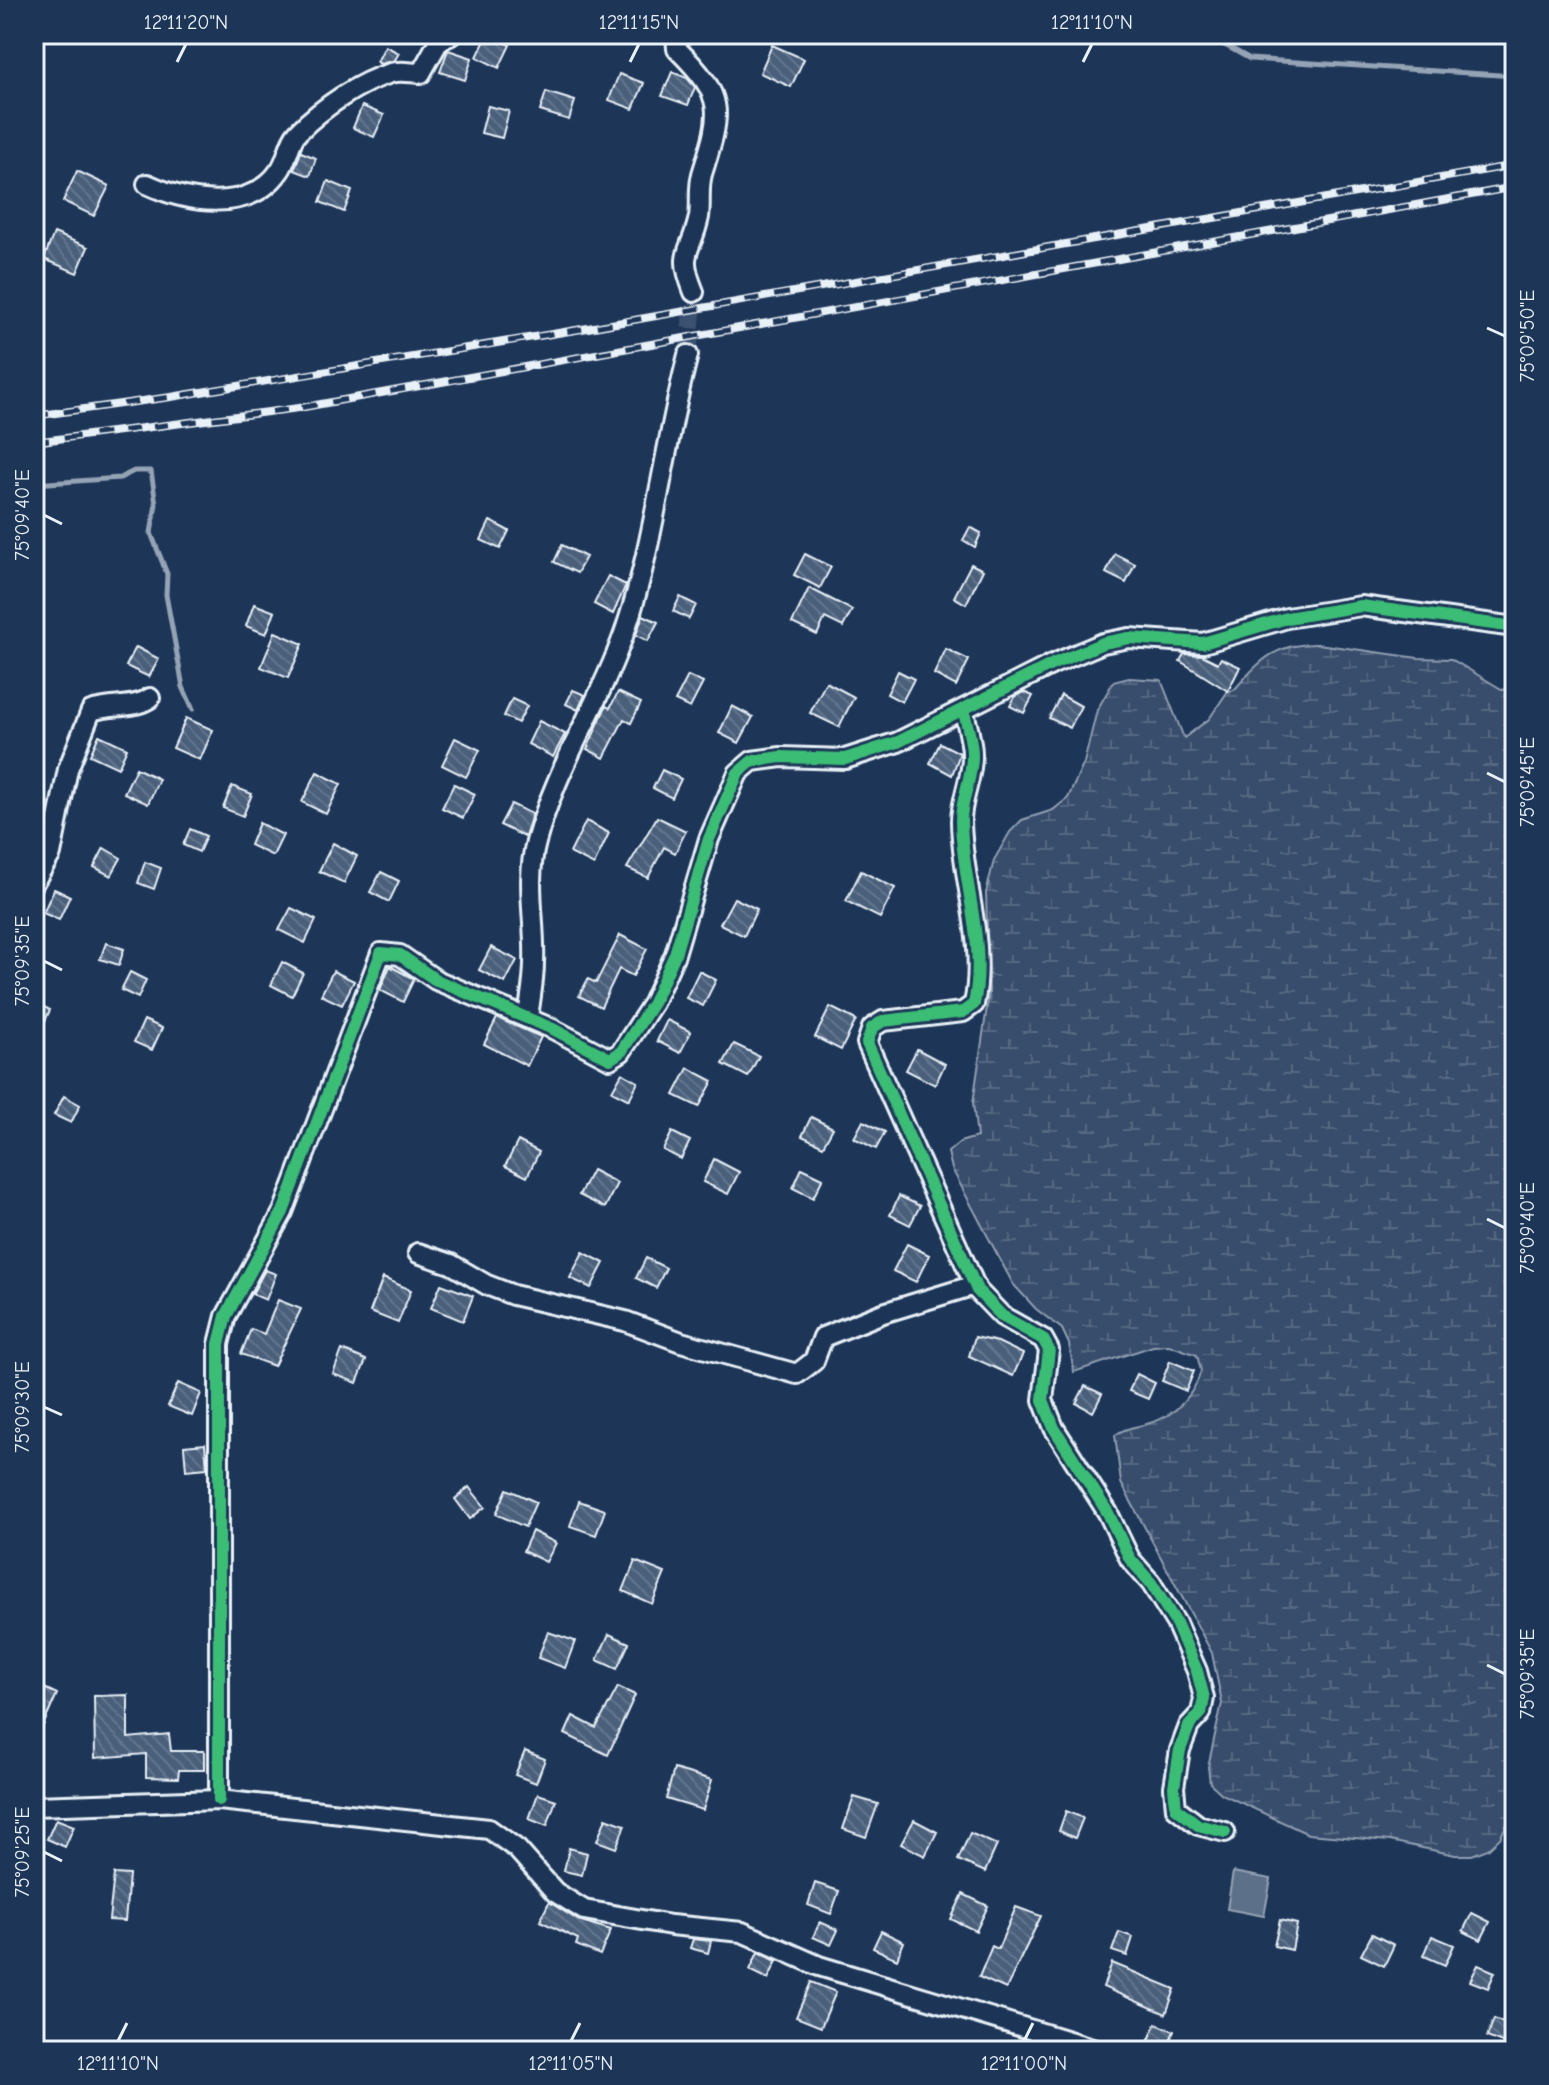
<svg xmlns="http://www.w3.org/2000/svg" width="1549" height="2085" font-family="'Comic Neue',sans-serif">
  <defs>
    <pattern id="wetland-marsh" width="20" height="14" patternUnits="userSpaceOnUse" patternTransform="scale(2)"><rect width="20" height="14" fill="#374d6c"/><path d="M1 5h8M5 5V1M11 12h8M15 12V8" fill="none" stroke="#546782"/></pattern>
    <pattern id="building-back-hatch" width="6" height="6" patternUnits="userSpaceOnUse" patternTransform="scale(2)"><rect width="6" height="6" fill="#495e7a"/><path d="M-1 5l2 2M0 0l6 6M5-1l2 2" fill="none" stroke="#63768e"/></pattern>
  </defs>
  <rect width="100%" height="100%" fill="#1d3557"/>
  <filter id="ink" filterUnits="userSpaceOnUse"><feTurbulence type="fractalNoise" baseFrequency=".0125" numOctaves="2"/><feDisplacementMap in="SourceGraphic" scale="16" xChannelSelector="R" yChannelSelector="G"/><feConvolveMatrix kernelMatrix="1 2 1 2 8 2 1 2 1" color-interpolation-filters="sRGB"/></filter>
  <g filter="url(#ink)">
    <path fill="url(#wetland-marsh)" stroke="#909fb2" stroke-width="2" d="M1318 644 1418 658 1451 659 1503 690 1515 686V1808L1500 1838 1488 1849 1472 1855H1455L1390 1841 1308 1834 1222 1794 1210 1783 1208 1767 1222 1703 1212 1653 1121 1483 1115 1435C1128 1426 1136 1428 1150 1423 1175 1416 1194 1395 1201 1371L1197 1355 1169 1345 1153 1346 1074 1372 1069 1344 1062 1329 1036 1309 1013 1284 952 1169 948 1152 960 1142 977 1137 973 1103 989 993 986 893 994 860 1010 832 1022 820 1053 810 1068 798 1084 763 1097 710 1113 682 1129 678 1161 680 1184 738 1209 719 1228 691 1234 690C1261 660 1275 643 1318 644Z"/>
    <polygon fill="#5d7089" stroke="#95a4b5" stroke-width="2" points="1233,1872 1271,1879 1264,1916 1227,1909"/>
    <g fill="none" stroke-linecap="round" stroke-linejoin="round">
      <g stroke="#95a4b5" stroke-width="5">
        <polyline points="1205,34 1250,59 1515,76"/>
        <polyline points="34,484 120,478 134,471 151,471 156,504 151,533 167,574 166,595 183,687 193,709"/>
      </g>
    </g>
    <g fill="url(#building-back-hatch)" stroke="#e8f1f8" stroke-width="2">
      <polygon points="488,34 510,45 499,68 477,57"/>
      <polygon points="772,45 804,59 791,87 760,73"/>
      <polygon points="385,46 399,53 395,60 381,64 377,62"/>
      <polygon points="448,50 472,58 465,80 440,72"/>
      <polygon points="672,72 687,78 695,87 688,105 662,96"/>
      <polygon points="619,74 644,83 633,109 609,100"/>
      <polygon points="546,92 575,101 569,120 540,111"/>
      <polygon points="362,106 384,115 374,137 353,128"/>
      <polygon points="488,106 509,111 502,138 481,133"/>
      <polygon points="301,152 316,158 310,176 294,170"/>
      <polygon points="77,171 109,186 94,216 63,201"/>
      <polygon points="328,181 352,191 344,212 320,202"/>
      <polygon points="54,233 88,247 77,273 44,259"/>
      <polygon points="490,521 509,531 500,549 481,540"/>
      <polygon points="970,527 981,533 975,547 963,540"/>
      <polygon points="562,545 586,557 577,573 554,562"/>
      <polygon points="805,554 831,567 820,588 794,575"/>
      <polygon points="1115,554 1135,564 1126,583 1106,573"/>
      <polygon points="971,564 983,570 966,604 954,597"/>
      <polygon points="608,576 626,585 613,614 594,604"/>
      <polygon points="809,588 852,610 843,627 825,618 817,635 792,623"/>
      <polygon points="680,597 696,605 689,619 673,611"/>
      <polygon points="254,604 275,612 266,634 246,626"/>
      <polygon points="643,615 658,622 648,641 636,635"/>
      <polygon points="275,632 303,644 288,678 261,667"/>
      <polygon points="136,647 159,659 149,677 126,666"/>
      <polygon points="946,649 969,660 956,686 934,674"/>
      <polygon points="1184,654 1202,655 1218,663 1221,658 1240,667 1228,691 1180,661"/>
      <polygon points="898,671 914,679 902,702 887,694"/>
      <polygon points="688,676 703,683 690,708 675,701"/>
      <polygon points="826,682 854,697 839,727 810,713"/>
      <polygon points="573,690 585,695 578,710 566,704"/>
      <polygon points="618,692 641,703 631,723 624,719 604,758 587,749 606,706 610,708"/>
      <polygon points="1024,692 1033,696 1024,713 1010,706 1015,697"/>
      <polygon points="1061,695 1081,706 1070,728 1049,718"/>
      <polygon points="512,699 527,706 518,723 504,716"/>
      <polygon points="732,706 753,717 739,743 719,733"/>
      <polygon points="186,718 213,730 200,760 173,748"/>
      <polygon points="539,721 565,734 553,757 528,744"/>
      <polygon points="99,735 127,748 118,768 90,755"/>
      <polygon points="455,738 480,750 466,777 442,765"/>
      <polygon points="940,743 960,753 952,775 930,763"/>
      <polygon points="136,768 159,779 148,804 124,793"/>
      <polygon points="662,770 681,779 672,798 653,788"/>
      <polygon points="317,772 341,784 326,814 302,802"/>
      <polygon points="454,784 475,794 463,818 442,808"/>
      <polygon points="232,786 252,794 243,816 223,808"/>
      <polygon points="511,804 532,814 525,837 500,825"/>
      <polygon points="657,817 686,831 675,853 664,847 648,878 627,868"/>
      <polygon points="586,821 609,833 594,865 570,853"/>
      <polygon points="259,823 283,835 273,856 250,845"/>
      <polygon points="190,829 206,836 199,852 183,845"/>
      <polygon points="333,843 357,856 344,883 319,871"/>
      <polygon points="104,848 121,858 111,876 94,867"/>
      <polygon points="145,862 161,868 154,889 138,883"/>
      <polygon points="861,871 895,888 880,918 846,901"/>
      <polygon points="381,872 399,881 389,902 370,892"/>
      <polygon points="54,889 70,896 59,920 43,913"/>
      <polygon points="734,898 757,909 744,936 720,924"/>
      <polygon points="291,908 316,920 305,943 279,930"/>
      <polygon points="620,935 647,949 633,976 619,969 601,1007 579,996 588,979 596,983"/>
      <polygon points="106,943 124,949 119,965 100,959"/>
      <polygon points="491,947 517,960 505,983 479,970"/>
      <polygon points="282,962 303,973 292,996 271,985"/>
      <polygon points="390,966 414,979 403,1002 380,990"/>
      <polygon points="333,971 354,981 342,1005 321,995"/>
      <polygon points="699,971 716,980 703,1006 686,998"/>
      <polygon points="130,972 146,980 138,998 121,990"/>
      <polygon points="34,1002 50,1010 34,1045"/>
      <polygon points="830,1007 856,1020 841,1050 815,1037"/>
      <polygon points="497,1018 541,1037 527,1066 484,1044"/>
      <polygon points="144,1020 162,1028 152,1050 134,1042"/>
      <polygon points="667,1020 691,1032 680,1053 657,1041"/>
      <polygon points="734,1044 759,1056 748,1077 723,1064"/>
      <polygon points="917,1049 945,1064 935,1085 906,1070"/>
      <polygon points="688,1068 713,1081 699,1107 674,1095"/>
      <polygon points="622,1073 638,1082 629,1100 612,1091"/>
      <polygon points="64,1096 80,1105 71,1123 54,1115"/>
      <polygon points="811,1117 833,1128 823,1146 802,1136"/>
      <polygon points="863,1121 885,1132 876,1149 854,1138"/>
      <polygon points="672,1132 690,1141 681,1159 663,1150"/>
      <polygon points="518,1141 539,1152 527,1177 505,1166"/>
      <polygon points="714,1159 739,1172 728,1194 703,1182"/>
      <polygon points="802,1168 823,1178 813,1198 793,1188"/>
      <polygon points="592,1170 617,1183 605,1208 579,1195"/>
      <polygon points="899,1196 920,1206 910,1225 890,1215"/>
      <polygon points="907,1244 929,1255 916,1282 893,1271"/>
      <polygon points="583,1252 604,1263 591,1288 570,1278"/>
      <polygon points="646,1258 666,1268 656,1288 636,1278"/>
      <polygon points="265,1270 276,1274 266,1300 252,1294"/>
      <polygon points="383,1278 411,1290 398,1323 370,1312"/>
      <polygon points="441,1284 473,1296 463,1321 431,1308"/>
      <polygon points="278,1300 301,1309 274,1366 241,1354 251,1329 264,1334"/>
      <polygon points="975,1337 998,1342 1023,1354 1013,1376 969,1356"/>
      <polygon points="342,1350 366,1360 357,1383 333,1374"/>
      <polygon points="1170,1361 1194,1371 1186,1391 1162,1381"/>
      <polygon points="1137,1374 1155,1383 1148,1399 1129,1391"/>
      <polygon points="178,1383 201,1393 192,1416 168,1406"/>
      <polygon points="1085,1386 1102,1394 1093,1412 1076,1403"/>
      <polygon points="205,1444 207,1468 186,1470 184,1446"/>
      <polygon points="469,1487 485,1507 470,1519 455,1499"/>
      <polygon points="507,1489 536,1502 525,1527 496,1514"/>
      <polygon points="579,1501 605,1510 596,1535 570,1526"/>
      <polygon points="532,1531 556,1543 546,1562 523,1551"/>
      <polygon points="635,1561 665,1573 652,1604 623,1591"/>
      <polygon points="548,1632 575,1641 565,1668 538,1658"/>
      <polygon points="609,1634 629,1643 617,1669 597,1660"/>
      <polygon points="34,1683 57,1694 34,1746"/>
      <polygon points="618,1687 635,1695 608,1755 565,1734 573,1716 596,1728"/>
      <polygon points="128,1695 128,1738 169,1734 171,1751 204,1751 204,1770 179,1770 178,1778 146,1777 146,1754 95,1758 94,1696"/>
      <polygon points="525,1751 545,1759 536,1783 515,1775"/>
      <polygon points="674,1769 712,1780 703,1810 666,1799"/>
      <polygon points="538,1794 556,1800 547,1826 529,1819"/>
      <polygon points="854,1797 878,1804 866,1837 843,1829"/>
      <polygon points="1066,1811 1083,1818 1075,1838 1059,1831"/>
      <polygon points="606,1818 625,1825 616,1848 597,1841"/>
      <polygon points="56,1819 74,1826 65,1847 47,1839"/>
      <polygon points="914,1820 937,1832 925,1856 901,1844"/>
      <polygon points="970,1833 997,1845 985,1872 958,1860"/>
      <polygon points="569,1848 587,1853 582,1875 564,1871"/>
      <polygon points="114,1874 129,1875 125,1921 109,1920"/>
      <polygon points="815,1883 839,1891 831,1914 808,1905"/>
      <polygon points="963,1894 988,1906 976,1931 951,1919"/>
      <polygon points="549,1902 578,1920 611,1930 600,1955 576,1945 578,1939 540,1921"/>
      <polygon points="1016,1907 1041,1916 1006,1989 979,1977 992,1946 998,1949"/>
      <polygon points="1472,1913 1490,1922 1481,1940 1463,1931"/>
      <polygon points="1280,1920 1297,1924 1292,1950 1274,1946"/>
      <polygon points="820,1922 838,1930 831,1945 813,1937"/>
      <polygon points="881,1931 904,1942 897,1959 873,1948"/>
      <polygon points="1119,1932 1133,1937 1127,1956 1112,1951"/>
      <polygon points="1372,1934 1394,1945 1384,1966 1361,1955"/>
      <polygon points="1432,1936 1454,1945 1445,1965 1424,1956"/>
      <polygon points="693,1939 711,1941 708,1953 690,1948"/>
      <polygon points="758,1952 777,1961 768,1979 750,1970"/>
      <polygon points="1112,1963 1175,1989 1166,2014 1103,1987"/>
      <polygon points="1478,1965 1495,1972 1488,1988 1470,1981"/>
      <polygon points="811,1982 836,1992 821,2027 796,2017"/>
      <polygon points="1494,2019 1514,2027 1507,2045 1487,2037"/>
      <polygon points="1156,2024 1174,2031 1166,2050 1148,2042"/>
    </g>
    <g fill="none" stroke-linecap="round" stroke-linejoin="round">
      <polyline stroke="#3b516f" stroke-width="18" stroke-dasharray="18 9" stroke-linecap="butt" points="688,355 694,292"/>
      <g stroke="#e8f1f8" stroke-width="24">
        <g id="minor">
          <path d="M676 34 677 49C726 98 722 110 702 174 698 189 701 203 699 217 691 255 677 250 694 292"/>
          <path d="M147 184C188 203 250 214 280 170 288 159 289 141 298 132 322 108 359 82 391 73 400 70 412 73 421 73L439 41 453 34"/>
          <path d="M964 712C967 725 972 741 972 754 973 777 961 798 961 821 962 883 987 943 974 1004L963 1012 883 1021 872 1028 867 1043 977 1290 1002 1316 1043 1339 1049 1350 1043 1400 1054 1428 1108 1513 1130 1559 1151 1583 1176 1623 1197 1671 1204 1698 1201 1713 1189 1726 1180 1750 1174 1787 1176 1808 1198 1825 1225 1832"/>
          <path d="M34 882 51 854 68 769 91 711C110 704 135 709 150 698"/>
          <path d="M528 1018C530 1000 534 981 534 963 536 923 525 882 536 842 556 766 601 702 626 628 655 540 664 446 688 355"/>
          <polyline points="418,1253 451,1264 487,1285 513,1295 625,1321 681,1342 797,1374 814,1361 823,1337 883,1313 975,1285"/>
          <polyline points="219,1800 219,1344 226,1316 283,1212 381,953 400,955 436,980 553,1029 610,1059 621,1052 653,1003 675,954 709,839 738,773 752,761 781,757 845,759 898,742 1053,664 1103,643 1129,638 1203,643 1287,618 1361,606 1515,627"/>
          <polyline points="34,1806 219,1800 489,1829 517,1849 555,1892 584,1910 671,1925 742,1932 819,1966 1102,2051"/>
        </g>
      </g>
      <use href="#minor" stroke="#1d3557" stroke-width="18"/>
      <g stroke="#e8f1f8" stroke-width="8">
        <g id="rail">
          <polyline points="34,416 171,397 594,327 1515,165"/>
          <polyline points="34,442 299,408 1515,187"/>
        </g>
      </g>
      <use href="#rail" stroke="#1d3557" stroke-width="5" stroke-dasharray="15" stroke-linecap="butt"/>
      <g stroke="#1d3557" stroke-width="17">
        <g id="cycleway">
          <path d="M964 712C967 725 972 741 972 754 973 777 961 798 961 821 962 883 987 943 974 1004L963 1012 883 1021 872 1028 867 1043 977 1290 1002 1316 1043 1339 1049 1350 1043 1400 1054 1428 1108 1513 1130 1559 1151 1583 1176 1623 1197 1671 1204 1698 1201 1713 1189 1726 1180 1750 1174 1787 1176 1808 1198 1825 1225 1832"/>
          <polyline points="219,1800 219,1344 226,1316 283,1212 381,953 400,955 436,980 553,1029 610,1059 621,1052 653,1003 675,954 709,839 738,773 752,761 781,757 845,759 898,742 1053,664 1103,643 1129,638 1203,643 1287,618 1361,606 1515,627"/>
        </g>
      </g>
      <use href="#cycleway" stroke="#3abd76" stroke-width="12"/>
    </g>
  </g>
  <path fill="none" stroke="#e8f1f8" stroke-width="3" d="M177 62 186 44M630 62 639 44M1083 62 1092 44M1487 328 1505 336M44 515 62 524M1487 773 1505 782M44 961 62 970M1487 1219 1505 1228M44 1407 62 1415M1487 1665 1505 1674M44 1852 62 1861M118 2041 127 2023M571 2041 580 2023M1024 2041 1033 2023"/>
  <rect width="1549" height="2085" fill="none" stroke="#1d3557" stroke-width="88"/>
  <rect x="44" y="44" width="1461" height="1997" fill="none" stroke="#e8f1f8" stroke-width="3"/>
  <g font-size="20" text-anchor="middle" fill="#e8f1f8">
    <text x="186" y="29">12°11'20"N</text>
    <text x="639" y="29">12°11'15"N</text>
    <text x="1092" y="29">12°11'10"N</text>
    <text transform="translate(1527 336) rotate(-90)" y="7">75°09'50"E</text>
    <text transform="translate(22 515) rotate(-90)" y="7">75°09'40"E</text>
    <text transform="translate(1527 782) rotate(-90)" y="7">75°09'45"E</text>
    <text transform="translate(22 961) rotate(-90)" y="7">75°09'35"E</text>
    <text transform="translate(1527 1228) rotate(-90)" y="7">75°09'40"E</text>
    <text transform="translate(22 1407) rotate(-90)" y="7">75°09'30"E</text>
    <text transform="translate(1527 1674) rotate(-90)" y="7">75°09'35"E</text>
    <text transform="translate(22 1852) rotate(-90)" y="7">75°09'25"E</text>
    <text x="118" y="2070">12°11'10"N</text>
    <text x="571" y="2070">12°11'05"N</text>
    <text x="1024" y="2070">12°11'00"N</text>
  </g>
</svg>
